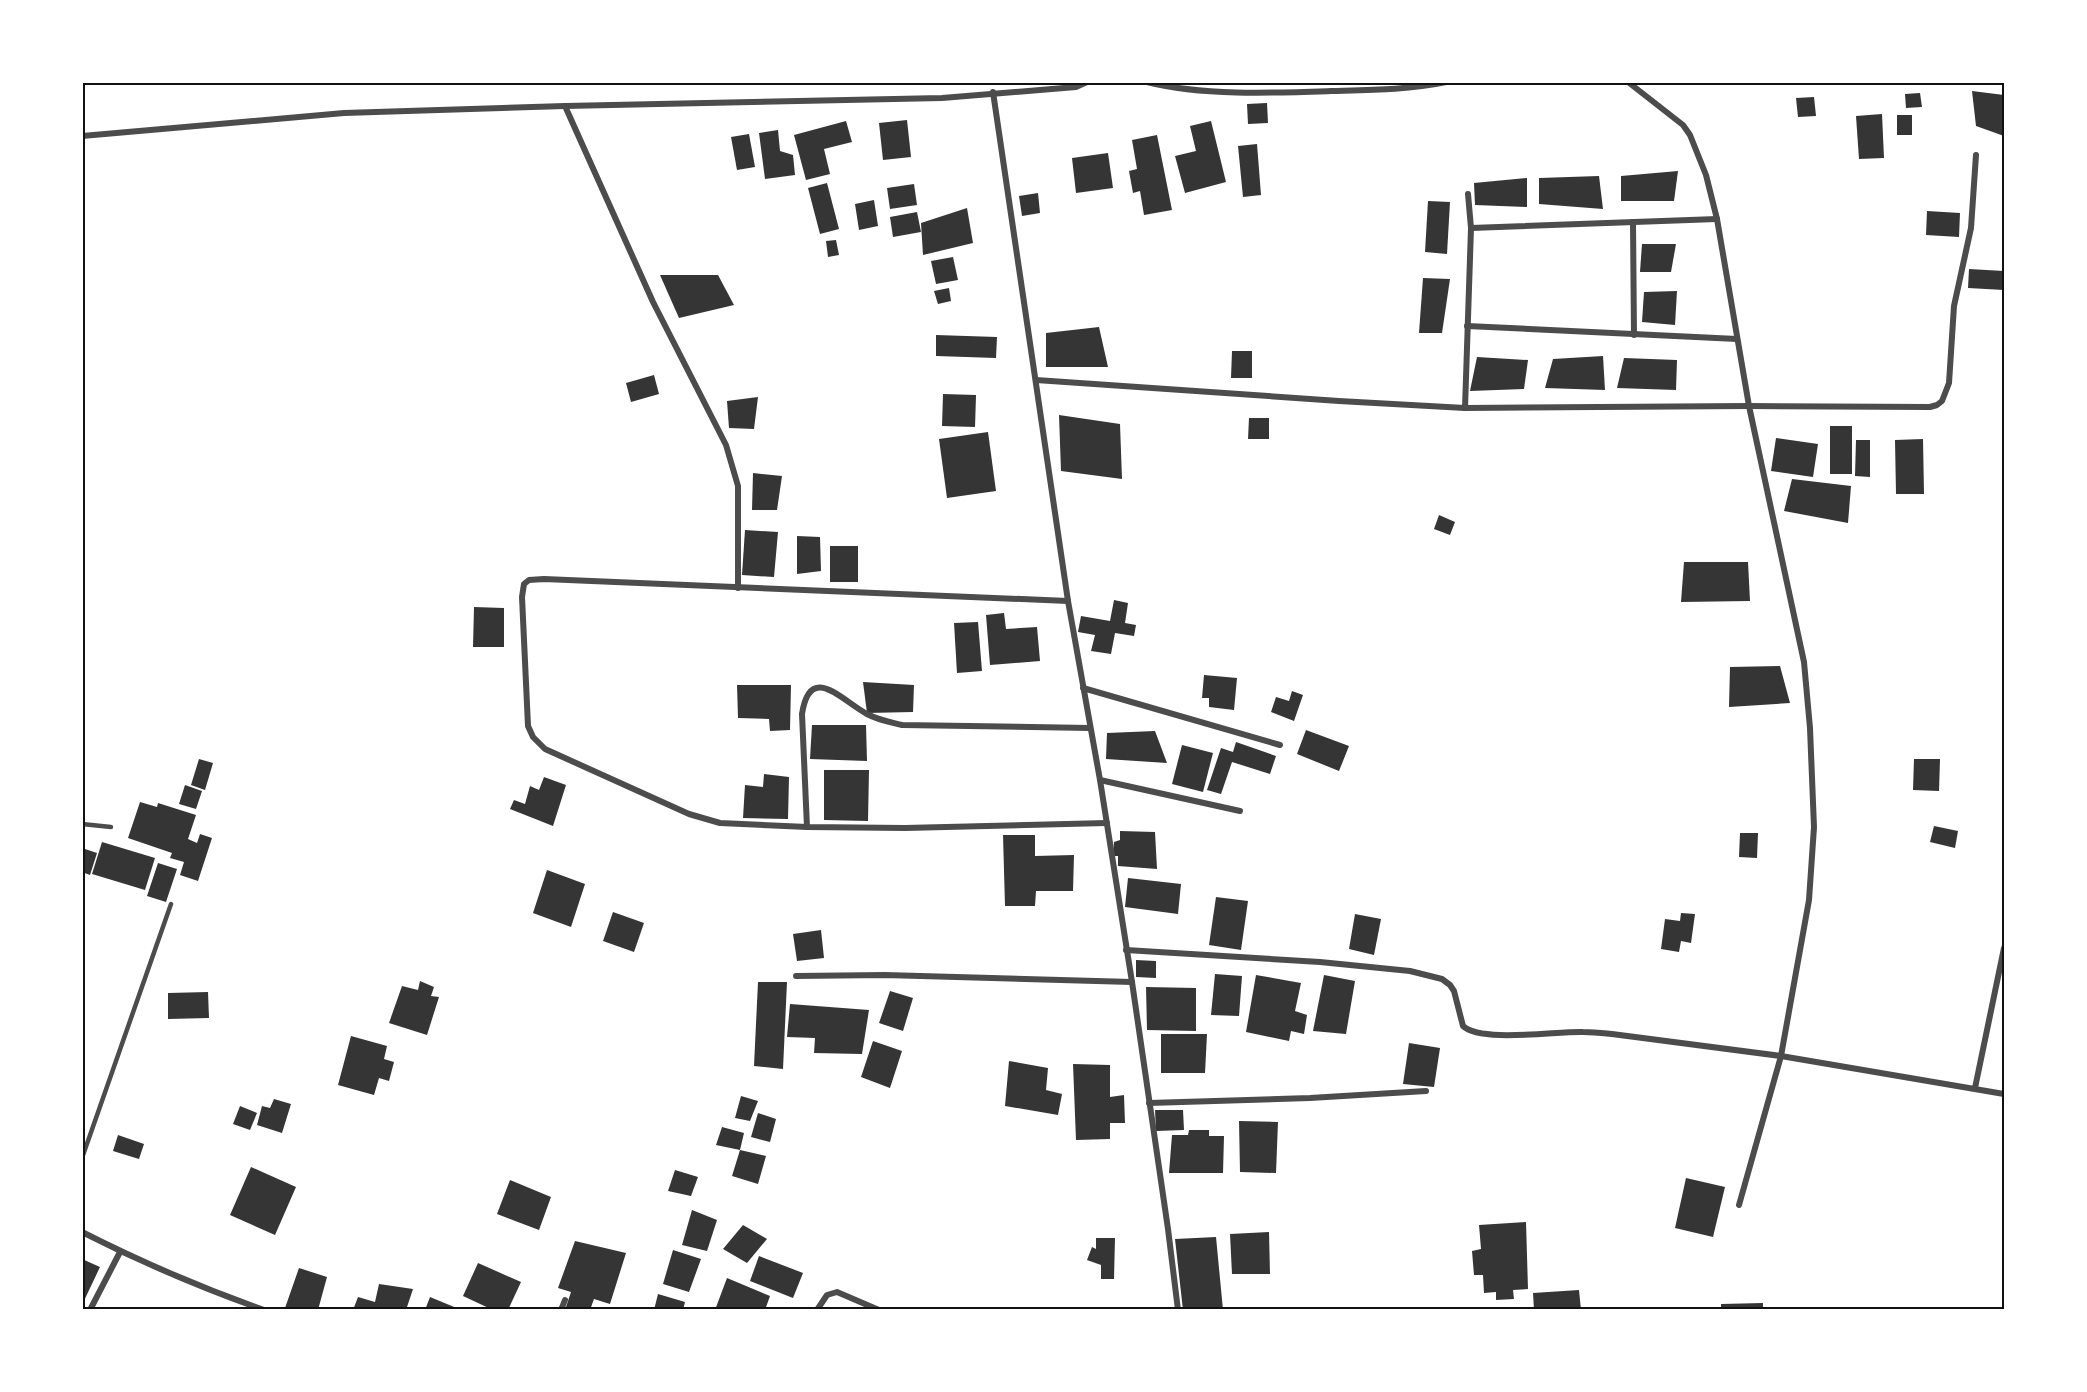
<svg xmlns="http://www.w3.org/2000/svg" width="2087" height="1392" font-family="'PT Sans',sans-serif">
  <rect width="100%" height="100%" fill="#fff"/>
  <g fill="#353535">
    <polygon points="1972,91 2004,95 2004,136 1976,126"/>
    <polygon points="1920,93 1922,107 1906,108 1905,94"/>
    <polygon points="1814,97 1816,116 1798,117 1796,98"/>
    <polygon points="1267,103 1268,123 1248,124 1247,104"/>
    <polygon points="1882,114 1884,158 1859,159 1856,116"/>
    <rect x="1897" y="115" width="15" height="20"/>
    <polygon points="907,120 911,157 883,160 879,123"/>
    <polygon points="846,121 852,142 824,149 830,174 806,180 794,135"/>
    <polygon points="1211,121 1226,182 1185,193 1175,156 1196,151 1190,126"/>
    <polygon points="778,130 780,151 793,155 795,175 765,179 759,133"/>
    <polygon points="749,134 755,167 737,170 731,137"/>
    <polygon points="1157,135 1172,210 1144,215 1140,191 1133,193 1129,171 1137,169 1132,140"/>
    <polygon points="1257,144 1261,195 1243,197 1238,146"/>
    <polygon points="1108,153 1113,188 1076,193 1072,158"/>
    <polygon points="1678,171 1674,201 1621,201 1621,176"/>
    <polygon points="1599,176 1603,209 1539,204 1539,178"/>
    <polygon points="1527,178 1527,207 1475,205 1474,183"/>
    <polygon points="827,183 839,229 820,234 808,188"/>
    <polygon points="914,184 917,205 890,209 887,188"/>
    <polygon points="1038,193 1040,213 1022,216 1019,196"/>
    <polygon points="874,200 878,226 859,230 855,204"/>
    <polygon points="1428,201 1450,202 1447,254 1425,252"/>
    <polygon points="967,208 973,243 923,255 921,223"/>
    <polygon points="1927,211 1960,213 1959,237 1926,235"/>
    <polygon points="917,212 921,232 893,237 890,217"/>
    <polygon points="836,240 839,255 828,257 826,241"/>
    <polygon points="1642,244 1676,244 1671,272 1640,272"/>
    <polygon points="953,257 958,280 936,284 931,261"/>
    <polygon points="1969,269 2004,271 2004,290 1968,288"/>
    <polygon points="660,275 718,275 734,305 679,318"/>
    <polygon points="1423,278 1450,279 1442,333 1419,333"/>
    <polygon points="949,288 951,301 938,304 934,291"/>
    <polygon points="1677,291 1675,325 1642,322 1644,292"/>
    <polygon points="1099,327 1108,367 1046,367 1046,333"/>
    <polygon points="936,335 997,337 996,358 936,356"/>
    <polygon points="1232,351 1252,351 1252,378 1231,378"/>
    <polygon points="1603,356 1605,390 1545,388 1553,359"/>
    <polygon points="1477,357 1528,360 1524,389 1470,391"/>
    <polygon points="1624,358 1677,360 1676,390 1617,388"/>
    <polygon points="654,375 659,394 631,402 626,383"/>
    <polygon points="943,394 976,395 975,427 942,426"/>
    <polygon points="758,397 754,429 729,428 727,401"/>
    <polygon points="1059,415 1120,424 1122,479 1061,471"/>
    <polygon points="1249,418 1269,418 1269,439 1248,439"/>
    <rect x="1830" y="426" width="22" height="48"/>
    <polygon points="988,432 996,491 947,498 939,439"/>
    <polygon points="1776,438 1818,444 1813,477 1771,471"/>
    <polygon points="1923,439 1924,494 1896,494 1895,440"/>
    <polygon points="1856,440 1870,440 1870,477 1855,476"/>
    <polygon points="753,473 782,476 777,510 752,510"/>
    <polygon points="1792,479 1851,486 1848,523 1784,511"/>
    <polygon points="1439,515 1455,522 1450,535 1434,529"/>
    <polygon points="745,530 778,532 774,577 742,575"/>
    <polygon points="797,536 820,537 821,571 797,574"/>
    <rect x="830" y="546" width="28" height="36"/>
    <polygon points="1684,562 1748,562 1750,601 1681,602"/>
    <polygon points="1114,600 1128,603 1125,623 1136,625 1134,636 1115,633 1111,654 1091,651 1095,635 1078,632 1081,616 1110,621"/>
    <polygon points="474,607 504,608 504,647 473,647"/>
    <polygon points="1004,613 1006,629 1037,627 1040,661 990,665 986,615"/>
    <polygon points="978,622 982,671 957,673 954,623"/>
    <polygon points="1780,666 1790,703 1729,707 1730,667"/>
    <polygon points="1204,675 1237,678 1234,710 1209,707 1209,698 1202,698"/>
    <polygon points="863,682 914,685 913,712 867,713"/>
    <polygon points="737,685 791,685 790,730 770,731 769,719 738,718"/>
    <polygon points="1292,691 1303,695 1294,721 1271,712 1276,697 1289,701"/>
    <polygon points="812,725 866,725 867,761 810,759"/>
    <polygon points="1306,730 1349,746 1339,771 1297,754"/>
    <polygon points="1155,731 1167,763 1106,759 1107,733"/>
    <polygon points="1236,742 1276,756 1270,774 1232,762 1221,794 1207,790 1221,748 1233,752"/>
    <polygon points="1182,745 1213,753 1203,792 1172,784"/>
    <polygon points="199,759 213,763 205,790 191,785"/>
    <polygon points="1914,759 1940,759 1939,791 1913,790"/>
    <polygon points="824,770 869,770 868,821 824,820"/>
    <polygon points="764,774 789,777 788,819 743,818 745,785 763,787"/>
    <polygon points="544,777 566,785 553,826 510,809 514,800 525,804 530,786 539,790"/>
    <polygon points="185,785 202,791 196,809 179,804"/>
    <polygon points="140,802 157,807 158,803 196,815 188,839 197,843 200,834 212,838 198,881 180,875 184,862 170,858 172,853 128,838"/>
    <polygon points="1934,826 1958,831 1955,848 1930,842"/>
    <polygon points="1120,831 1155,832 1157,869 1118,866 1118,856 1113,856 1114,842 1120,840"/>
    <polygon points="1740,833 1758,833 1757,858 1739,857"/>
    <polygon points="1003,835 1035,835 1035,856 1074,855 1073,891 1036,891 1035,906 1005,906"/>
    <polygon points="102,842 155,858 145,890 92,874"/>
    <polygon points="82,848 97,853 90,875 82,872"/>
    <polygon points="158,863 177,869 166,902 147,896"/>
    <polygon points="547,870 585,884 571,927 533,913"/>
    <polygon points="1128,878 1181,884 1178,914 1125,907"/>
    <polygon points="1216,897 1248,901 1241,950 1209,945"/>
    <polygon points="613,912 644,923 634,952 603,941"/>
    <polygon points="1681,913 1695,914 1691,943 1681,941 1679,952 1661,949 1665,919 1680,921"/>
    <polygon points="1355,914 1381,919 1374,955 1349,949"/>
    <polygon points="821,930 824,958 797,961 793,934"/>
    <polygon points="1136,960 1156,961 1156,978 1136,977"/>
    <polygon points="1215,974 1242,976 1239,1016 1211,1015"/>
    <polygon points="1256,975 1301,983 1295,1011 1307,1015 1304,1034 1291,1031 1289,1041 1246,1032"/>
    <polygon points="1324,975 1355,981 1346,1034 1313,1031"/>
    <polygon points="420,981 434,987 431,996 439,997 427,1035 389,1023 402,986 418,990"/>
    <polygon points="758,982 787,982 783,1069 754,1066"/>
    <polygon points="1146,987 1196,988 1196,1031 1147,1030"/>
    <polygon points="890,991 913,998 903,1031 879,1023"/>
    <polygon points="208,992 209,1018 168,1019 168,993"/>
    <polygon points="790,1004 869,1010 862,1054 814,1053 815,1038 787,1037"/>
    <polygon points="1161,1034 1207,1034 1205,1073 1161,1073"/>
    <polygon points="351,1036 387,1046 384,1059 394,1062 389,1081 379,1078 374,1095 338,1085"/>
    <polygon points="873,1041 902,1051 890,1088 861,1077"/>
    <polygon points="1409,1043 1440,1048 1434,1087 1403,1084"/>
    <polygon points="1009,1061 1048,1068 1046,1090 1062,1094 1058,1115 1005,1106"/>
    <polygon points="1073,1064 1110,1065 1110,1097 1124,1095 1125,1123 1110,1123 1110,1139 1076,1140"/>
    <polygon points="741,1096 758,1101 750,1121 735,1118"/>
    <polygon points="274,1099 291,1104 282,1133 257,1125 262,1106 270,1108"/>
    <polygon points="240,1106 257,1113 250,1130 233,1124"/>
    <polygon points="1155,1110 1183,1110 1184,1130 1156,1131"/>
    <polygon points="758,1113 776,1119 770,1142 751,1137"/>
    <polygon points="1239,1121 1278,1122 1276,1173 1240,1172"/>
    <polygon points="722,1127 744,1133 740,1150 766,1156 758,1184 732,1176 740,1150 716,1145"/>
    <polygon points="1189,1130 1209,1130 1209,1136 1224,1136 1223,1173 1169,1173 1172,1135 1188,1135"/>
    <polygon points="118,1135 144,1144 139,1159 113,1151"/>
    <polygon points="251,1167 296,1187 275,1235 230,1215"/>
    <polygon points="675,1170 698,1177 691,1196 668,1191"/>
    <polygon points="1686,1178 1725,1187 1713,1237 1675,1228"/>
    <polygon points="510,1180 551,1197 539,1230 497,1214"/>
    <polygon points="692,1210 717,1220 707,1251 682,1245"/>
    <polygon points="1526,1222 1528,1289 1513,1290 1514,1299 1496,1300 1496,1292 1484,1293 1483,1275 1474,1275 1472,1251 1481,1249 1479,1225"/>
    <polygon points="743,1225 767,1239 747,1263 723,1249"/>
    <polygon points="1269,1232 1270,1274 1232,1274 1230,1234"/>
    <polygon points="1216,1237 1223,1310 1183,1310 1175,1239"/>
    <polygon points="1096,1238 1115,1238 1114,1279 1101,1279 1101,1265 1087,1260 1092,1247 1096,1249"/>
    <polygon points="575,1241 626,1253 610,1304 594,1299 590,1310 565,1310 571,1292 558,1288"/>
    <polygon points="673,1250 701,1259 689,1292 663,1284"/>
    <polygon points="759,1256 803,1273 793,1298 750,1281"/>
    <polygon points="82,1259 100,1267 82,1305"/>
    <polygon points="478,1263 521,1282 508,1310 493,1310 463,1296"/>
    <polygon points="299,1268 327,1277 318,1310 285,1308"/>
    <polygon points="727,1278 770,1296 765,1310 715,1310"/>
    <polygon points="379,1284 413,1289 406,1310 353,1310 358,1297 375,1302"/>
    <polygon points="1579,1290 1581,1310 1534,1310 1533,1293"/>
    <polygon points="658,1294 685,1302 683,1310 654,1310"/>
    <polygon points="430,1297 459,1309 459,1310 425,1310"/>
    <polygon points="1763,1303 1763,1310 1721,1310 1721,1304"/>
  </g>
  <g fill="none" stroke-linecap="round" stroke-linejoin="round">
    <g stroke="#4c4c4c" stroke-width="4.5">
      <polyline points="82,824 111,827"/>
      <polyline points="82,1158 171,904"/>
    </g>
    <g stroke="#4c4c4c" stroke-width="6">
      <path d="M1147 82C1202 96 1275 93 1331 91 1370 90 1408 90 1446 82"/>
      <polyline points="1628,82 1683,125 1690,135 1706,175 1717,219 1749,406 1804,662 1810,728 1814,827 1809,900 1781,1056 1739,1205"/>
      <polyline points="993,92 1068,601 1100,780 1132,982 1168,1229 1178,1310"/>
      <polyline points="565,106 653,302 726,445 738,486 738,588"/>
      <polyline points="82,136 344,113 565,106 942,98 1076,87 1087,82"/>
      <polyline points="1633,222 1634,335"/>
      <polyline points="1471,228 1717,219"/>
      <polyline points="1467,326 1737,339"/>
      <polyline points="1036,380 1339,401 1465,408 1749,406 1930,407 1937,405 1942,401 1949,383 1954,306 1971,228 1976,155"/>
      <polyline points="1465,408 1471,228 1468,194"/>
      <polyline points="1068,601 544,579 529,580 524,584 522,597 528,726 533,737 545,749 689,814 720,823 807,827 905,828 1107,823"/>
      <polyline points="1083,688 1280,745"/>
      <polyline points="1100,780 1240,811"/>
      <path d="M807 827 802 714C810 662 841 700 867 714 878 720 890 722 902 725L1090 728"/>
      <path d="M1126 950 1320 962 1410 971 1442 979 1450 985 1454 991 1463 1026C1481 1043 1557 1031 1583 1032 1593 1032 1602 1033 1612 1034L1781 1056 2004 1094"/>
      <polyline points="796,976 885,975 1132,982"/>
      <polyline points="1975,1088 2004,948"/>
      <polyline points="1149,1103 1310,1098 1426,1091"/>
      <path d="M82 1232C141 1262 202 1288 264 1310"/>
      <polyline points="90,1310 120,1252"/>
      <polyline points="561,1310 565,1300"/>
      <polyline points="817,1310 827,1295 837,1292 879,1310"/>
    </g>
  </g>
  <rect width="2087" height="1392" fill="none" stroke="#ffffff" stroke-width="168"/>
  <rect x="84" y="84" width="1919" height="1224" fill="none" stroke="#111" stroke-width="2"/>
</svg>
